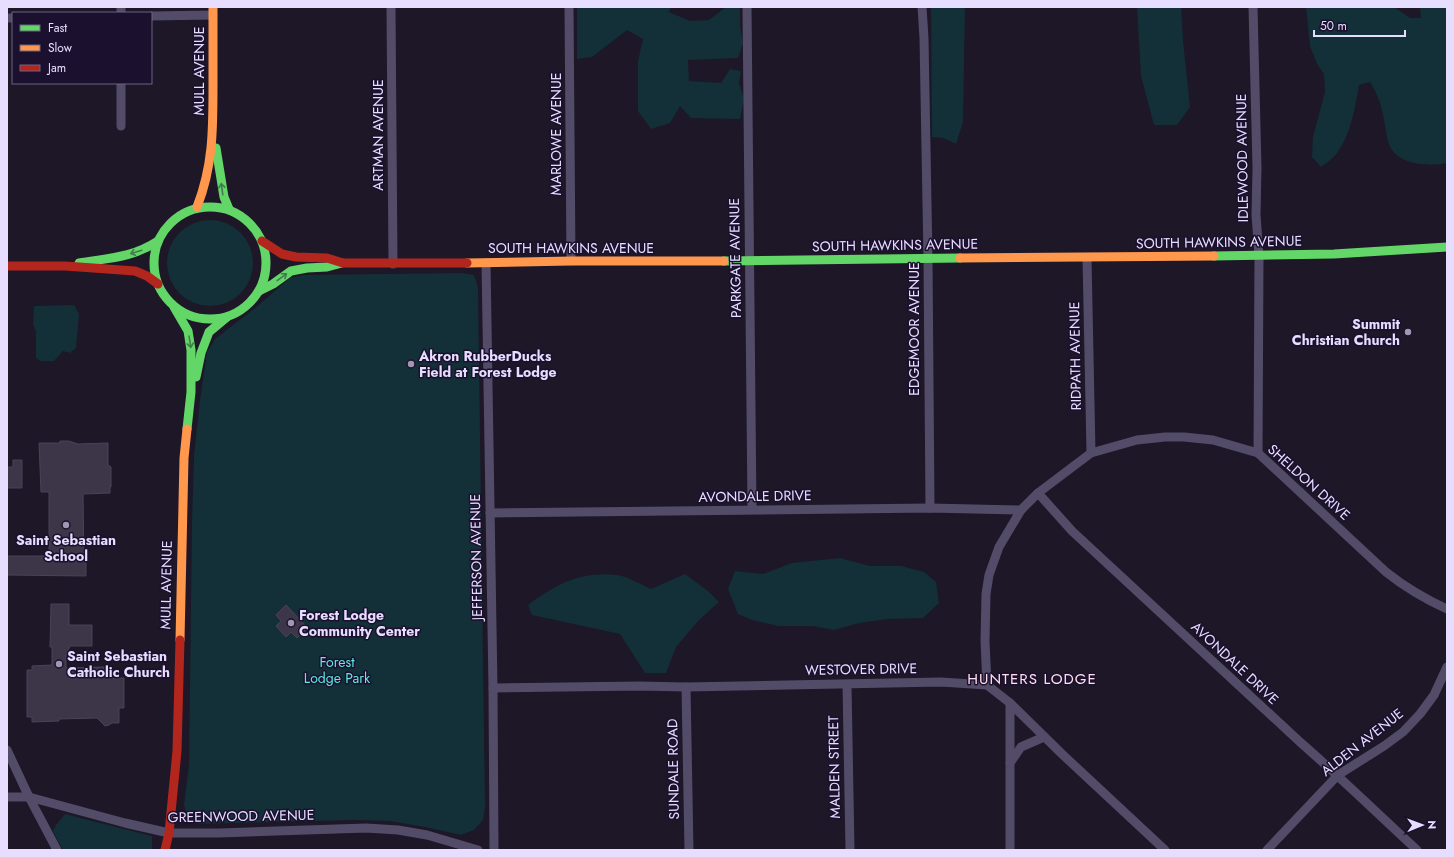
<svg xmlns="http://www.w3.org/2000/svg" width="1454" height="857" font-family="Jost,sans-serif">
  <rect width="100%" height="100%" fill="#1d1727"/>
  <g fill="#132f37">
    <polygon points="577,7 671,7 669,12 690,21 709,20 726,7 740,8 740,26 743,43 738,58 688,60 689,81 721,83 730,69 741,71 739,83 744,99 740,119 691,118 680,106 670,123 651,129 638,111 638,61 643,39 627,30 592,57 577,59"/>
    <polygon points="931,7 965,7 963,122 956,144 943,138 932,137"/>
    <polygon points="1137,7 1181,7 1183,40 1190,107 1177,125 1154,125 1141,76"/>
    <path d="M1306 7H1394L1410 18H1421L1420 7H1447V163C1429 167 1396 165 1389 144 1386 137 1386 128 1384 120 1382 106 1377 93 1370 82L1359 85C1355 108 1351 134 1337 153 1334 158 1326 163 1321 167L1312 157 1313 137 1325 92 1324 74 1317 64 1310 46Z"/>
    <circle cx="210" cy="263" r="43"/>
    <polygon points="461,273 474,275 478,287 485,807 483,820 474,830 461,835 425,827 390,821 355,820 199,824 188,819 184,805 189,765 192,523 194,455 200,400 207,352 215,339 255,308 290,278 303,275"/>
    <polygon points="74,305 79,314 76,348 70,353 63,351 54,361 40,361 36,358 36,332 33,324 34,306"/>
    <polygon points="840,558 870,566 901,566 924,572 936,582 939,603 923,618 887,619 859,623 834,630 813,626 778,626 752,620 738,614 728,589 735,571 763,574 792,563"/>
    <path d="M685 574 708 591 719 602 699 620 676 647 666 673H645L620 634 532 615 528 605C556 584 581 571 617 575 627 576 642 585 651 589Z"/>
    <polygon points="65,814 152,836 152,850 63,850 53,831 56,825"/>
  </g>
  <g fill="#3d3648" stroke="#4b425a">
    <polygon points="60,441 69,441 78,444 108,443 108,465 111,467 111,487 110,487 110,493 83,494 84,561 86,561 86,576 7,575 7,556 49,556 49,492 41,492 39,443 60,443"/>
    <polygon points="13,460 22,460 22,488 7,488 7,467 13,467"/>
    <polygon points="51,604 69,604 69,625 92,625 92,646 70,646 66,655 66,668 104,667 104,670 109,670 109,678 124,678 124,708 119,708 119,723 112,723 109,725 105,726 97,718 59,719 59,721 32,722 32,717 27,717 27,670 32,670 32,666 52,665 52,647 50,647"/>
    <polygon points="286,605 308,628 297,638 291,632 286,637 276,626 281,621 276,615"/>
  </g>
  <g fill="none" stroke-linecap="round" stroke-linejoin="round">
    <g stroke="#534c68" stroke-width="9">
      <polyline points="121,7 121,13"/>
      <polyline points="391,7 393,264"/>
      <polyline points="569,7 571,261"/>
      <polyline points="747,7 752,509"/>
      <polyline points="922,7 924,38 928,259 930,508"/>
      <polyline points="1253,7 1257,168 1256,215 1259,256 1258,453"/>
      <polyline points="151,16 213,15"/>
      <polyline points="7,18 13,18"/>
      <polyline points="121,83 121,126"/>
      <polyline points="1087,258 1091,453"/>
      <polyline points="486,263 493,688 494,850"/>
      <path d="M1038 493 1072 531 1300 742C1340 777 1378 814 1417 850"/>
      <polyline points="490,513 930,508 1021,510"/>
      <polyline points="847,685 850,850"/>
      <path d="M987 685 985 641 986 594 989 575 999 547 1021 510 1038 493 1091 453 1137 440 1165 437H1184L1213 440 1258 453 1386 572C1406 588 1425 599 1447 609"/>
      <polyline points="686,687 689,850"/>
      <polyline points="493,688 639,686 686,687 941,682 987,685 1010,703 1062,754 1165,850"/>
      <polyline points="1010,703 1010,850"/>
      <polyline points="7,750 29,797 57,850"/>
      <polyline points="1010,763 1021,747 1044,737"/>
      <polyline points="7,797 29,797 125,823 169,833 219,833 366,828 398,830 427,835 478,850"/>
      <polyline points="1267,850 1338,775 1384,746 1403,732 1420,714 1434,695 1447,667"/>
    </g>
    <g stroke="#63d668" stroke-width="9">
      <polyline points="216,148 224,197 229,209"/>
      <circle cx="210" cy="263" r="56"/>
      <polyline points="1214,256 1334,254 1447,247"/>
      <polyline points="724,261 960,258"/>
      <path d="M79 263C108 258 132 258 158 241"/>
      <polyline points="259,291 273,284 291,271 307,268 327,267 342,263"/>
      <polyline points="174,307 188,331 191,350 191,392 187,429"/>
      <polyline points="196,377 201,353 209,332 227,317"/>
    </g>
    <g stroke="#ff974d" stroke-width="9">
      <path d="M197 207C213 166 213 130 213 87 213 60 213 34 213 7"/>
      <polyline points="960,258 1214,256"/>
      <polyline points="467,263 571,261 724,261"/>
      <polyline points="180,640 184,458 187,429"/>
    </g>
    <g stroke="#b3261e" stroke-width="9">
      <polyline points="262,241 282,254 296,257 327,258 343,263 467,263"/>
      <polyline points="7,266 65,266 135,271 147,276 158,284"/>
      <polyline points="165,850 169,833 177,751 180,640"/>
    </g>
  </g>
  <defs><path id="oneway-shaft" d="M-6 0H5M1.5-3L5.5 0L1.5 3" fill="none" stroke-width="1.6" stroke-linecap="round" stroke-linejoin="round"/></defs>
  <g stroke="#437d4e">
    <use href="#oneway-shaft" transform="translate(222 189) rotate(-98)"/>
    <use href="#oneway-shaft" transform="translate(136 252) rotate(163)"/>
    <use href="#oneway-shaft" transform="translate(282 277) rotate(-36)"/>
    <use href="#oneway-shaft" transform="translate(190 342) rotate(81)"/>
  </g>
  <g fill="#a098b3" stroke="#1b102e" stroke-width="1.5">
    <circle cx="1408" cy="332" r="4"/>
    <circle cx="411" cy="364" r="4"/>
    <circle cx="66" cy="525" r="4"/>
    <circle cx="291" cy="623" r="4"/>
    <circle cx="59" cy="664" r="4"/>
  </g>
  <g text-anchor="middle" stroke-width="3" stroke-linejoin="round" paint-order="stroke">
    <g font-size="14" fill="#e7ddff" stroke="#1b102e">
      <text transform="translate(199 71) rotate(-90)" y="5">MULL AVENUE</text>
      <text transform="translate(556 134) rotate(-90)" y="5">MARLOWE AVENUE</text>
      <text transform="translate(378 135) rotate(-90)" y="5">ARTMAN AVENUE</text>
      <text transform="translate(1242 158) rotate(-91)" y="5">IDLEWOOD AVENUE</text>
      <text transform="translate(1219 242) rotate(-1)" y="5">SOUTH HAWKINS AVENUE</text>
      <text transform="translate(895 245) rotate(-1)" y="5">SOUTH HAWKINS AVENUE</text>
      <text x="571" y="253">SOUTH HAWKINS AVENUE</text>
      <text transform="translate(735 258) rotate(-91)" y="5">PARKGATE AVENUE</text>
      <text transform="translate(914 329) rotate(-90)" y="5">EDGEMOOR AVENUE</text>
      <text transform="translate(1075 356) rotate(-91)" y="5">RIDPATH AVENUE</text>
      <text transform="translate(1309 482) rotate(42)" y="5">SHELDON DRIVE</text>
      <text transform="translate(755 496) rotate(-1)" y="5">AVONDALE DRIVE</text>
      <text transform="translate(476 557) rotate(-91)" y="5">JEFFERSON AVENUE</text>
      <text transform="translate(166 585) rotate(-89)" y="5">MULL AVENUE</text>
      <text transform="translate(1235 663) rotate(43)" y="5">AVONDALE DRIVE</text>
      <text transform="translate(861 669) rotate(-1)" y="5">WESTOVER DRIVE</text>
      <text transform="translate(1362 742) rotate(-38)" y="5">ALDEN AVENUE</text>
      <text transform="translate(834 767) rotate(-91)" y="5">MALDEN STREET</text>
      <text transform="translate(673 769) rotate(-91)" y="5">SUNDALE ROAD</text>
      <text transform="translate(241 816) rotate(-1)" y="5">GREENWOOD AVENUE</text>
    </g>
    <g font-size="14" font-weight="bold" fill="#e7ddff" stroke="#1b102e" text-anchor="start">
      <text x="1400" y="329" text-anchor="end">Summit<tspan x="1400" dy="16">Christian Church</tspan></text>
      <text x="419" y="361">Akron RubberDucks<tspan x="419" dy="16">Field at Forest Lodge</tspan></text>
      <text x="66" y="545" text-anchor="middle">Saint Sebastian<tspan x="66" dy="16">School</tspan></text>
      <text x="299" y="620">Forest Lodge<tspan x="299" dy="16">Community Center</tspan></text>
      <text x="67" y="661">Saint Sebastian<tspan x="67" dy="16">Catholic Church</tspan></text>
    </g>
    <g font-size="14" fill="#5ee9e2" stroke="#1b102e">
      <text x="337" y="667">Forest<tspan x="337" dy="16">Lodge Park</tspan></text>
    </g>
    <g font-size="15" letter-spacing="1" fill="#ffdfed" stroke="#1b102e">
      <text x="1032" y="684">HUNTERS LODGE</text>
    </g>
  </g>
  <rect width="1454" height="857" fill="none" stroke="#e7ddff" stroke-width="16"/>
  <rect x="12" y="12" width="140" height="72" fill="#1b102e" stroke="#6d6282"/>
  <rect x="20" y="25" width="20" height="6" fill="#63d668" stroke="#6d6282"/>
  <text x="48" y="32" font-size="12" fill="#e7ddff">Fast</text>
  <rect x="20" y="45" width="20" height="6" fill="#ff974d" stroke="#6d6282"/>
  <text x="48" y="52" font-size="12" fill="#e7ddff">Slow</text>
  <rect x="20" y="65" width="20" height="6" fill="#b3261e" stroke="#6d6282"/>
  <text x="48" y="72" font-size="12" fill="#e7ddff">Jam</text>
  <g transform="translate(1422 825) rotate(89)" stroke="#1b102e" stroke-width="3" paint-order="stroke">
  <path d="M0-3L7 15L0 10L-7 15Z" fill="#e7ddff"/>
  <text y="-6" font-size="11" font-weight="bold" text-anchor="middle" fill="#e7ddff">N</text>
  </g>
  <path d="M1314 30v6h91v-6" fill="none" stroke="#e7ddff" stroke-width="2"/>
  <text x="1320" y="30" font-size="12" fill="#e7ddff" stroke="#1b102e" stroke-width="3" paint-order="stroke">50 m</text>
</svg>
